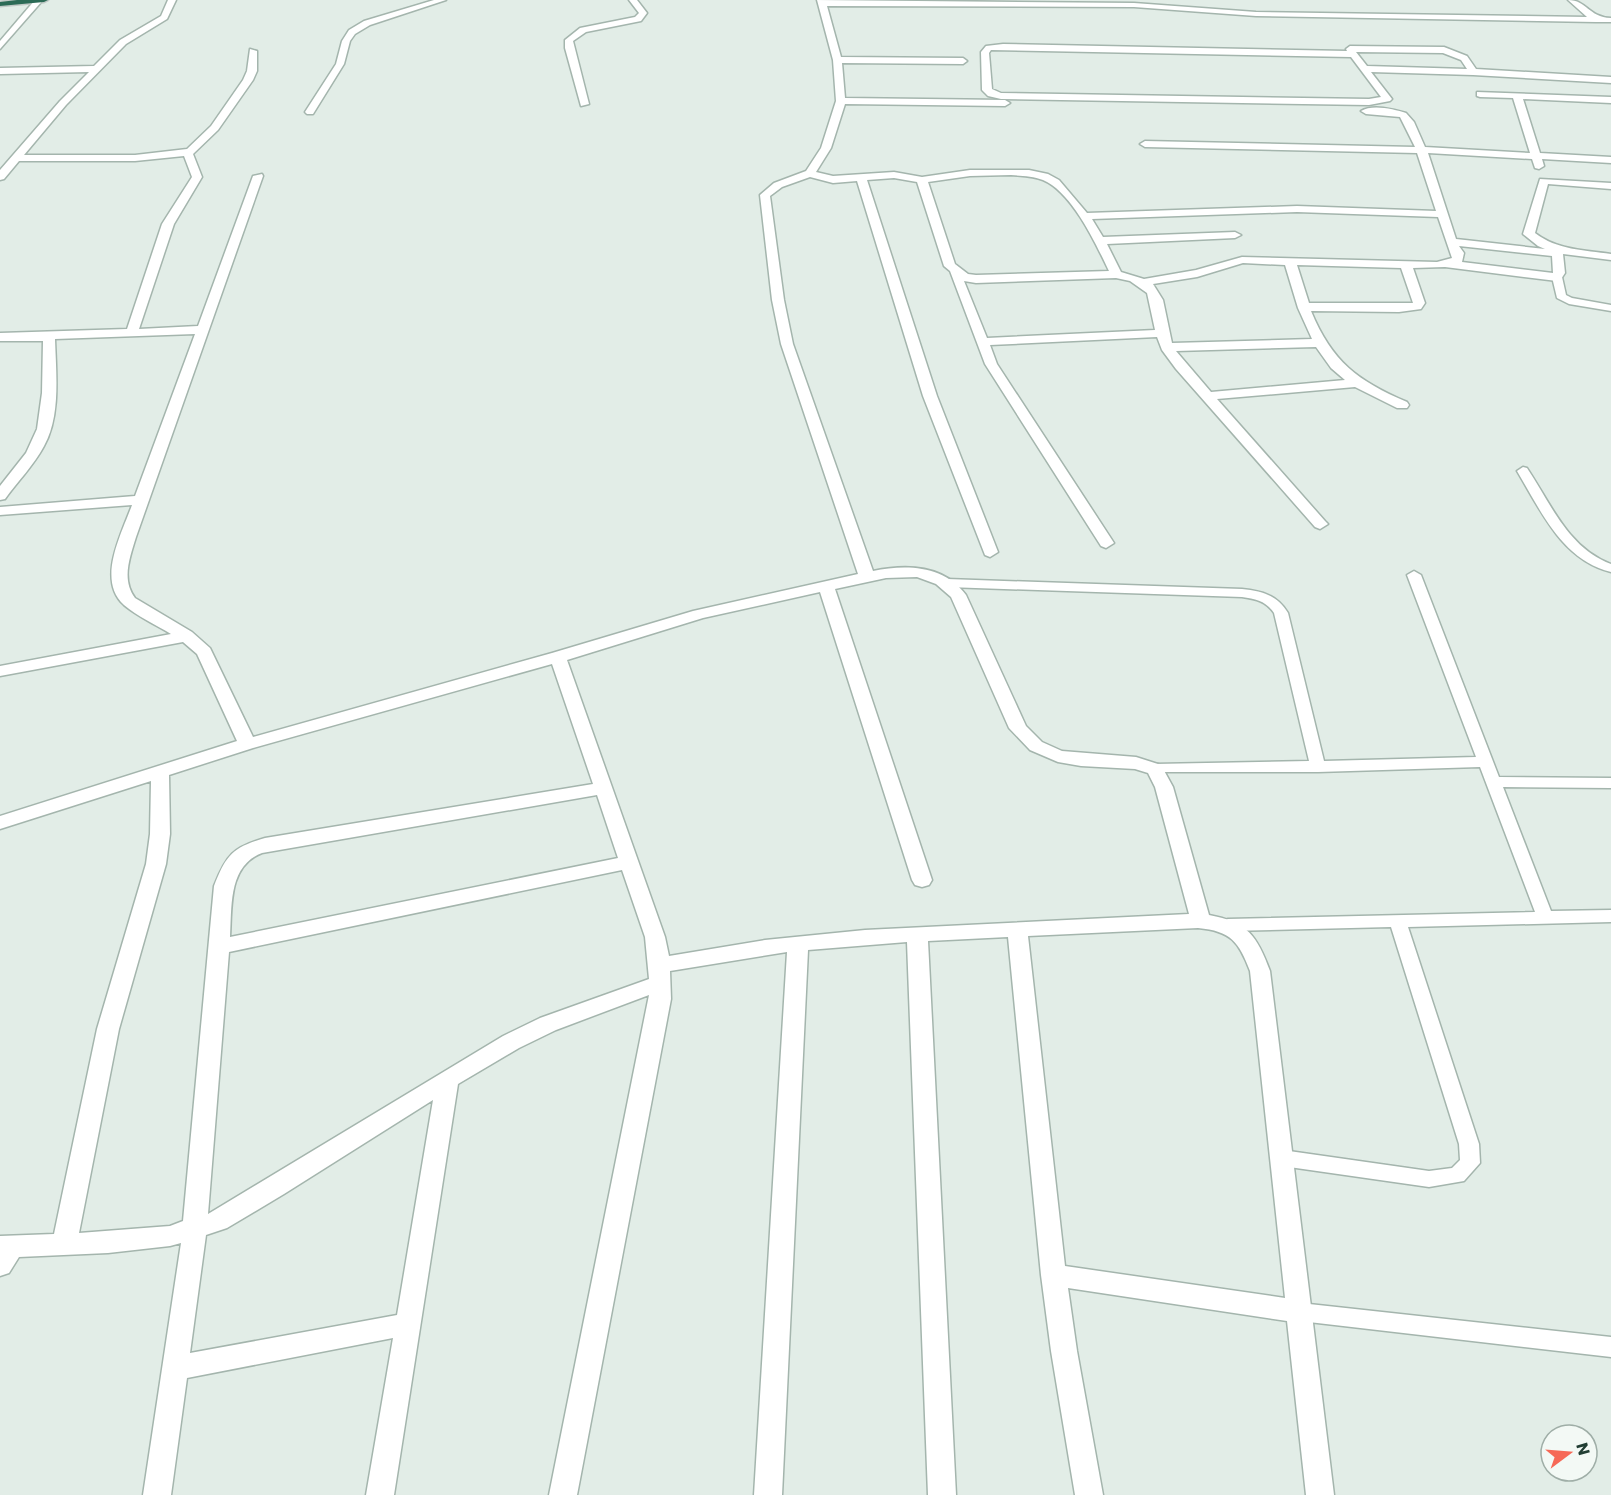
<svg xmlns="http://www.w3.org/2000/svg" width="1611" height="1495" font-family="Poppins,sans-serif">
  <rect width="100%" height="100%" fill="#e2ede7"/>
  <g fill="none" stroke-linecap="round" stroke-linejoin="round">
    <g stroke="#a4b5ad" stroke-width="3">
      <g id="lane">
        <polygon points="1557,274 1562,277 1566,295 1572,298 1611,305 1611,311 1569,304 1557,298 1552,277"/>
        <path d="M1523 467 1527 468C1551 504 1568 548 1611 564V572C1562 560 1541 511 1517 471Z"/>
        <path d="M1414 571 1421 575 1499 777 1611 778V788L1503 787 1551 911 1611 910V922L1408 927 1479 1144 1480 1163 1464 1181 1429 1187 1282 1166 1275 1164 1272 1158 1275 1152 1282 1150 1429 1171 1452 1168 1460 1160 1459 1144 1391 927 1228 931 1222 929 1220 925 1222 921 1228 919 1535 912 1480 767 1318 772H1150L1147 769 1155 764 1309 761 1274 613C1266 601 1256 599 1242 597L947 587 940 583 947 579 1242 589C1262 591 1277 595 1288 613L1324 761 1476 757 1407 575Z"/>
        <polygon points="1300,1303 1611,1337 1611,1357 1300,1321 1292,1319 1289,1312 1292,1305"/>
      </g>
    </g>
    <g stroke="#a4b5ad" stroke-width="3">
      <g id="street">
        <polygon points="35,0 43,0 0,49 0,41"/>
        <path d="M168 0H176L167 19 126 44 66 105 24 155H135L187 149 211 126 243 80 247 71 250 49 257 51V71L253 80 218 130 193 154 202 177 174 224 139 329 198 326 253 176 262 174 263 176 136 537C130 557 121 579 135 598L192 632 210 648 253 737 552 653 693 611 858 574 781 344 772 300 760 195 774 183 806 171 821 148 836 101 833 60 817 0 1134 3 1256 12 1587 17 1568 0C1587 0 1588 17 1611 18V22H1596L1256 16 1134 7 827 6 841 57 963 58 967 61 963 64 842 63 845 98 1005 100 1010 103 1005 106 845 104 831 148 816 172 833 176 894 172 922 177 970 170H1029L1048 174 1059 180 1087 213 1297 206 1436 211 1417 153 1145 147 1140 144 1145 141 1415 147 1400 117 1366 114 1361 111C1372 104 1394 109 1406 113L1414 122 1425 147 1530 153 1513 98 1480 97 1477 96V92L1611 97V103L1523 99 1540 153 1611 157V163L1542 159 1544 166 1539 169 1535 168 1532 159 1428 153 1456 239 1545 249 1538 246 1523 234 1540 179 1611 183V189L1548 184 1535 233C1557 250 1584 250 1611 254V260L1563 254 1565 273 1561 279 1557 281 1445 267 1413 268 1425 303 1421 309 1399 312 1311 311C1332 362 1358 381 1407 402L1409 405 1407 408H1397L1355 387 1217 399 1325 521 1328 524 1320 529 1315 527 1176 369 1162 350 1157 337 990 345 997 364 1114 543 1106 548 1101 546 985 364 950 271 944 266 917 182 894 178 867 180 937 396 998 552 990 557 985 555 923 396 857 181 833 183 810 177 782 187 770 196 784 300 793 344 873 571C906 564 944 565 966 595L1026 726 1042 742 1062 751 1136 757 1161 765 1173 787 1209 915C1248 922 1257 936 1270 971L1334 1495H1306L1287 1321 1068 1288 1077 1351 1103 1495H1075L1051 1351 1041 1275 1008 937 928 941 956 1495H928L907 942 808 950 782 1495H754L787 952 670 971 671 999 577 1495H549L649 995 556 1030 519 1048 458 1084 394 1495H366L393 1338 187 1378 171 1495H143L181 1243 170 1246 108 1253 19 1257 9 1273 0 1276V1236L54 1234 97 1029 146 864 150 834 151 781 0 829V816L237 741 197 654 183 642 0 676V666L171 634C156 625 137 616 124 605 96 580 122 533 132 505L0 515V507L135 496 195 334 55 339C56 373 61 416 44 446 34 465 18 481 5 499L0 500V486L26 453 37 429 42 393 43 341H0V333L127 329 162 224 192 177 184 156 135 161H19L4 179 0 180V170L60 101 89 72 0 74V68L94 66 120 40 161 16ZM1011 175C1022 176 1033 176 1043 180 1072 192 1096 244 1109 271L976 275 968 274 955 264 928 182 970 176ZM1297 212 1438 217 1452 258 1437 262 1242 257 1196 270 1144 279 1121 272 1107 244 1235 238 1241 235 1235 232 1103 237 1092 219ZM1459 246 1552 256 1553 273 1462 262 1464 253ZM1243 263 1285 265 1298 308 1312 339 1172 343 1163 300 1153 284 1197 277ZM1297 265 1401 268 1413 303H1309ZM1116 278 1130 281 1147 293 1155 330 987 338 964 281 976 283ZM1316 347 1331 368 1345 380 1211 392 1176 351ZM917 577 936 584 951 597 1009 728 1030 750 1058 762 1081 766 1135 769 1148 773 1155 787 1189 914 865 930 765 940 669 956 665 937 567 660 703 618 820 592 912 880 915 885 922 887 929 885 932 880 835 589 886 578ZM552 664 593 784 265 838C233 847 226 855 214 886L183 1221 170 1226 79 1233 119 1029 166 864 170 834 169 775 253 748ZM597 795 618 858 230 937C232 906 228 866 262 853ZM622 870 645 937 649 979 540 1018 503 1036 208 1214 229 952ZM1198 928C1231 931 1239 942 1250 971L1285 1298 1065 1266 1028 936ZM433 1100 397 1315 190 1353 206 1235 227 1228 284 1194Z"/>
        <polygon points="434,0 446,0 370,25 355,34 350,41 344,64 313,114 307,114 305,112 336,64 342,41 349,30 364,21"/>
        <polygon points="629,0 637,0 647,13 641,21 586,32 573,41 589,104 581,106 565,48 565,40 580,28 635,17 639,13"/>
        <path d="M1003 44 1347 51 1346 49 1350 46 1444 47 1467 56 1476 69 1611 77V83L1473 75 1371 72 1392 99 1390 101 1369 105 1001 99 988 96 982 90 981 52 986 46ZM991 50 1351 57 1381 97 1369 99 1001 93 992 89 989 53ZM1356 52 1443 53 1461 60 1467 69 1367 66Z"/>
      </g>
    </g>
    <g stroke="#c1c9c6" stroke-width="3">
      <polygon id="highway" points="17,0 48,0 44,2 0,6 0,2"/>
    </g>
    <use href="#lane" fill="#fff" fill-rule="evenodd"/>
    <use href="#street" fill="#fff" fill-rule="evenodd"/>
    <use href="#highway" fill="#2c6b56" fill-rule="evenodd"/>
  </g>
  <g transform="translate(1569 1453) rotate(74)"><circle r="28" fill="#f3f9f5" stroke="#9faea7" stroke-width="1.5"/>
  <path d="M0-4.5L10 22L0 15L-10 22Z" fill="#f66957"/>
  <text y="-9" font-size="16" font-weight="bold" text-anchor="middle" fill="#213e33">N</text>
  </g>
</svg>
